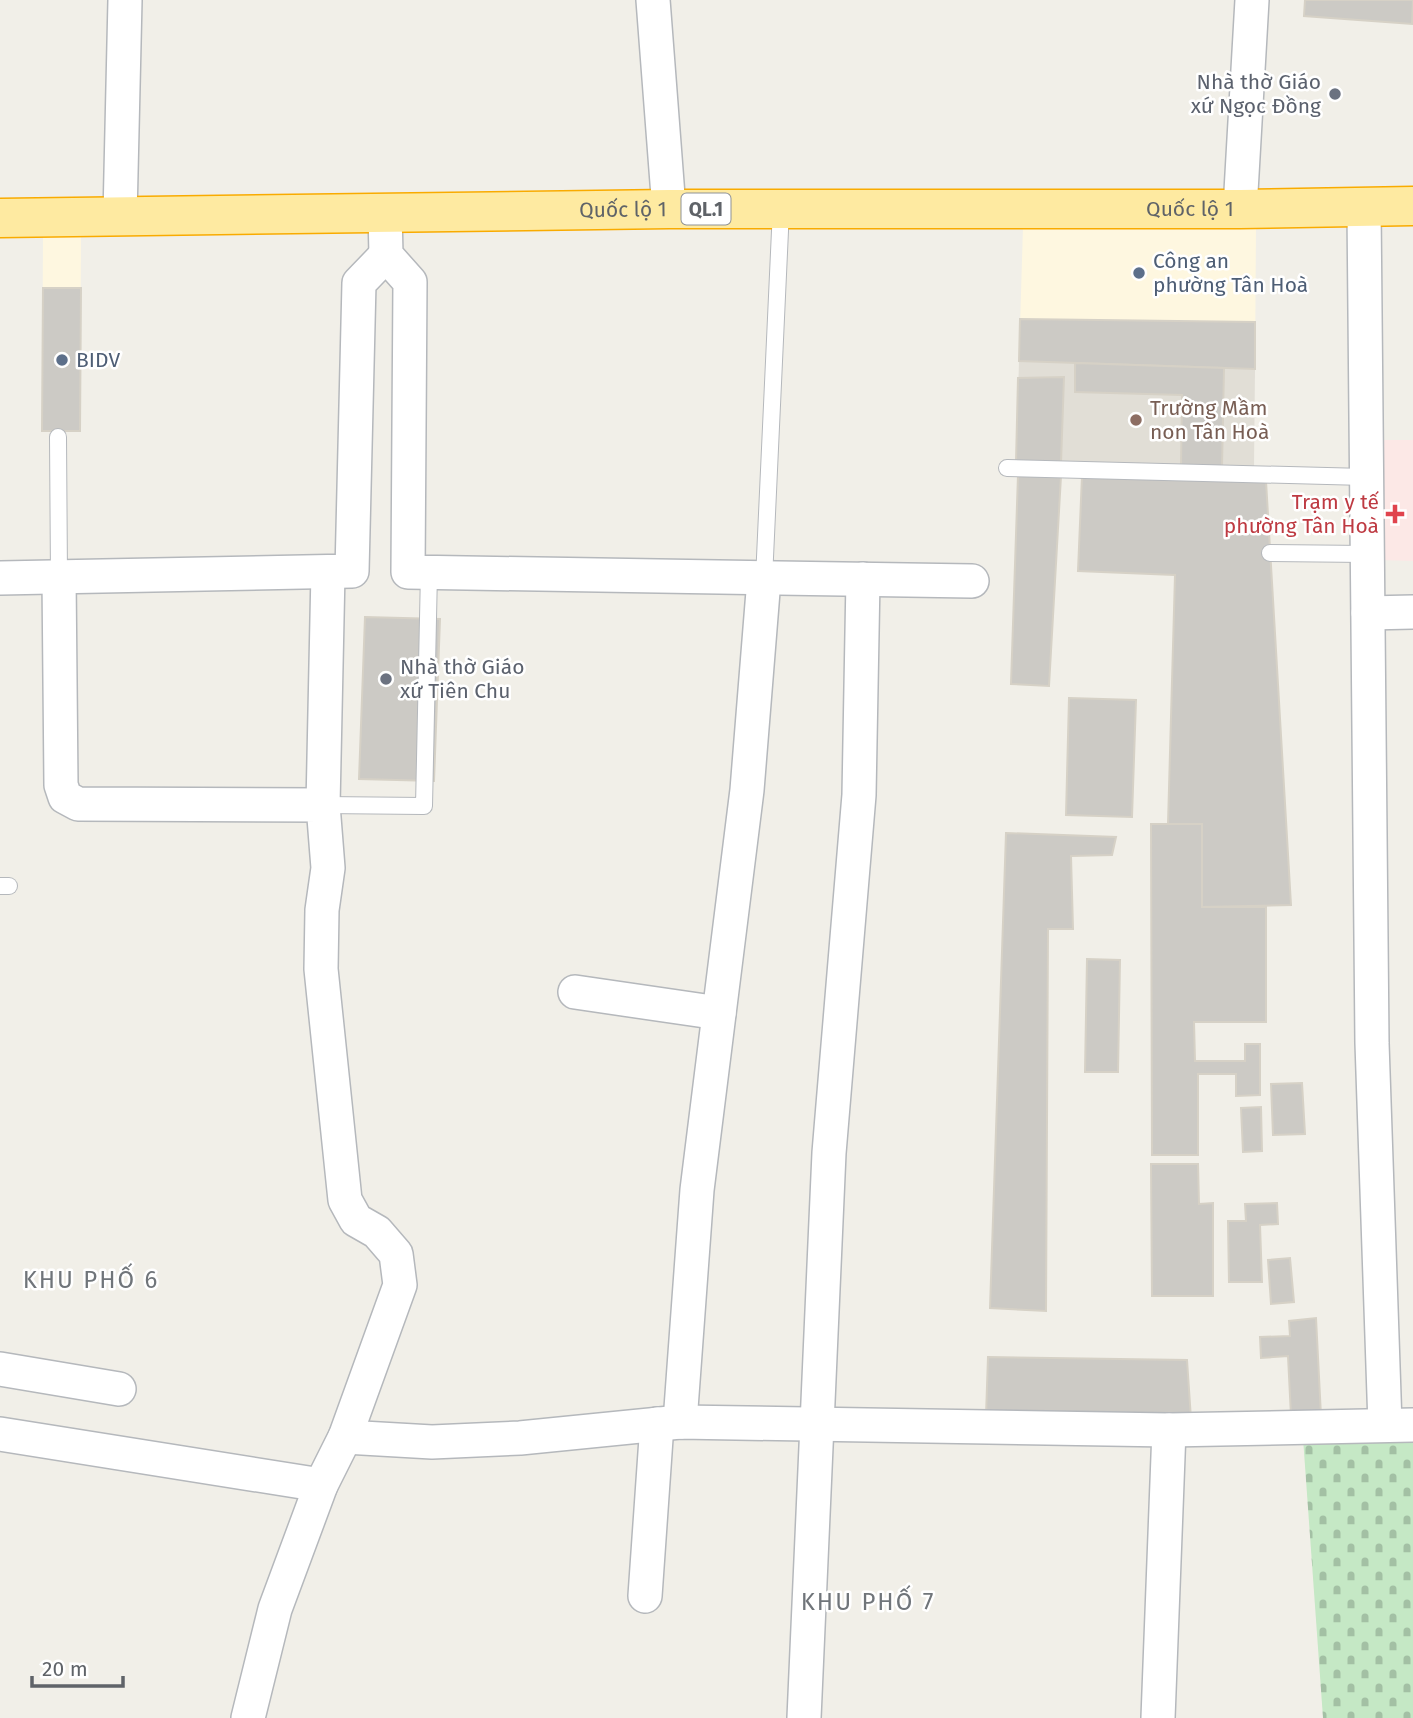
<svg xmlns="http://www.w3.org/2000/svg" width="1413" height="1718" font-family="'Fira Sans',sans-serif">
  <defs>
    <pattern id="cemetery-stones" width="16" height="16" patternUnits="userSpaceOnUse" patternTransform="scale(1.75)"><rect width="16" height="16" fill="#c5e8c5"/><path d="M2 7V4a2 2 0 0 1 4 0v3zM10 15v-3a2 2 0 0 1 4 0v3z" fill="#a3c0a4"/></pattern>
  </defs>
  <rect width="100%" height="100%" fill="#f1efe8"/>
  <g fill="#fef7e0">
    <polygon points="1023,226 1256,226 1255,369 1019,361"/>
    <polygon points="43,232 81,232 80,431 42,431"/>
  </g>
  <polygon fill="#e1ded6" points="1019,361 1255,369 1254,467 1016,462"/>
  <polygon fill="#fce8e6" points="1376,440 1413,440 1413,561 1377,560"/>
  <polygon fill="url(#cemetery-stones)" points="1413,1436 1413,1718 1323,1718 1303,1438"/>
  <g fill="#cccac5" stroke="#d6d1c6" stroke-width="2">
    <polygon points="1305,0 1413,0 1412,24 1304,16"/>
    <polygon points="43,288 81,288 80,431 42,431"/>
    <polygon points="1020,319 1255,322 1255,369 1019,361"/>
    <polygon points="1075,363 1224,368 1222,467 1181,466 1182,395 1075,392"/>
    <polygon points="1064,377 1061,463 1016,462 1018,378"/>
    <polygon points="1018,475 1061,476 1049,686 1011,684"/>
    <polygon points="1082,476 1266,481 1291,905 1202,907 1202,824 1168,824 1175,575 1078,571"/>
    <polygon points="365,617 440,619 434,781 359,779"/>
    <polygon points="1069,698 1136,700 1132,817 1066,815"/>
    <polygon points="1151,824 1202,824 1202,907 1266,907 1266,1022 1194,1022 1195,1061 1245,1061 1245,1044 1260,1044 1260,1095 1236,1096 1236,1074 1198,1074 1198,1155 1152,1155"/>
    <polygon points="1006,833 1116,837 1112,855 1071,856 1073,929 1048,929 1046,1311 990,1308"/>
    <polygon points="1087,959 1120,960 1118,1072 1085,1072"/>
    <polygon points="1302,1083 1305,1134 1273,1135 1271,1084"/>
    <polygon points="1261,1107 1262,1151 1243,1152 1241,1108"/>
    <polygon points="1151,1164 1198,1164 1199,1204 1213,1203 1213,1296 1152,1296"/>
    <polygon points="1277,1203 1278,1224 1260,1225 1262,1282 1229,1282 1228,1221 1246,1221 1245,1204"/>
    <polygon points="1290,1258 1294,1302 1271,1304 1268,1260"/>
    <polygon points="1316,1318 1321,1416 1291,1416 1288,1356 1261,1358 1260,1337 1290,1336 1289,1321"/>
    <polygon points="988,1357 1187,1360 1191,1419 986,1416"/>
  </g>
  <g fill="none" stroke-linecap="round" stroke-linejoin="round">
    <g stroke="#b5b8bc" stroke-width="18">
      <g id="service">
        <polyline points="58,437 59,577"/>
        <polyline points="1007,468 1365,477"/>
        <polyline points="1270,553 1366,554"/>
        <polyline points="764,579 781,209"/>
        <polyline points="323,805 424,806 429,572"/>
        <polyline points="0,886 9,886"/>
      </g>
    </g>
    <g stroke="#b5b8bc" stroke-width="36">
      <g id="minor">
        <polyline points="653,0 669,209"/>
        <polyline points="1364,208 1372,1043 1385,1425"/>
        <polyline points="1240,209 1252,0"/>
        <polyline points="385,213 386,255 410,282 408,572 972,581"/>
        <polyline points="120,216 125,0"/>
        <polyline points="59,577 61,785 65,797 78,804 323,805 328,868 322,910 321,969 345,1200 356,1220 377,1232 396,1254 400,1285 345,1437 321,1485 275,1609 248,1718"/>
        <polyline points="0,578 352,571 359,283 386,255"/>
        <polyline points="1368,613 1413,612"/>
        <polyline points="323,805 328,572"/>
        <polyline points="575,992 719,1013"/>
        <polyline points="0,1369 119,1389"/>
        <polyline points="680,1422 697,1190 747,790 764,579"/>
        <polyline points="0,1434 321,1485"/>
        <polyline points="345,1437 432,1442 520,1438 680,1422 1169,1430 1413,1425"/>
        <polyline points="645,1596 657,1424"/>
        <polyline points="804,1718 829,1153 859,795 863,579"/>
        <polyline points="1158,1718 1169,1430"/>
      </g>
    </g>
    <g stroke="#f9ab00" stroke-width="41">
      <g id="trunk">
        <path id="s1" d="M0 218 669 209H1240L1413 206"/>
      </g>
    </g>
    <use href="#service" stroke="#fff" stroke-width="16"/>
    <use href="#minor" stroke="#fff" stroke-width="33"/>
    <use href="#trunk" stroke="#feeaa1" stroke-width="38"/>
  </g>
  <g fill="#6b7280" stroke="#fff" stroke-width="2.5">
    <circle cx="1335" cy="94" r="7"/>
    <circle cx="386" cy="679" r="7"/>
  </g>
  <g fill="#5c6f8a" stroke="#fff" stroke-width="2.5">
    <circle cx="1139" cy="273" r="7"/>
    <circle cx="62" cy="360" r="7"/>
  </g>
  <circle fill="#8d6e63" stroke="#fff" stroke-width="2.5" cx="1136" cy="420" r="7"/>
  <path fill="#e0444e" stroke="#fff" stroke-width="2.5" d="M1391.5 503.5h7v7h7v7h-7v7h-7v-7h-7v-7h7z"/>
  <g text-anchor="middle" stroke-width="5" stroke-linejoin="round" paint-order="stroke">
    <rect fill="#fff" stroke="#8f9295" stroke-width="2" x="681.5" y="193.5" width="49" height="31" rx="5"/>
    <g font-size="19" font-weight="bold" fill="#5f6368">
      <text x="706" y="216">QL.1</text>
    </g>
    <g font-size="21" fill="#5b616d" stroke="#fff" text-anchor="end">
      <text x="1321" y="89">Nhà thờ Giáo<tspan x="1321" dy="24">xứ Ngọc Đồng</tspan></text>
      <text x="400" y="674" text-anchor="start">Nhà thờ Giáo<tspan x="400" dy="24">xứ Tiên Chu</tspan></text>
    </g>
    <g font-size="21" fill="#5f6368" stroke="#fff">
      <text dy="7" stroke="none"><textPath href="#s1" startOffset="623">Quốc lộ 1</textPath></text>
      <text dy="7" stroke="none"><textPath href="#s1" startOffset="1190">Quốc lộ 1</textPath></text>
    </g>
    <g font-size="21" fill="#4e5e75" stroke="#fff" text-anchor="start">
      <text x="1153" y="268">Công an<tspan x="1153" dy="24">phường Tân Hoà</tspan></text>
      <text x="76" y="367">BIDV</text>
    </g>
    <g font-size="21" fill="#785e54" stroke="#fff" text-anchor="start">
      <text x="1150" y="415">Trường Mầm<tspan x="1150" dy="24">non Tân Hoà</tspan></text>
    </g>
    <g font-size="21" fill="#be3a42" stroke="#fff" text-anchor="end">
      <text x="1379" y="509">Trạm y tế<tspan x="1379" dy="24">phường Tân Hoà</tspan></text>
    </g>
    <g font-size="24" letter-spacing="2" fill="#70757a" stroke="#fff">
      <text x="91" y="1288">KHU PHỐ 6</text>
      <text x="868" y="1610">KHU PHỐ 7</text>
    </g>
  </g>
  <path d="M32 1676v10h91v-10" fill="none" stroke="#5f6368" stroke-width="3.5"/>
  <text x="42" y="1676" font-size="21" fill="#5f6368" stroke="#ffffff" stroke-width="5" paint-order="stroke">20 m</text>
</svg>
